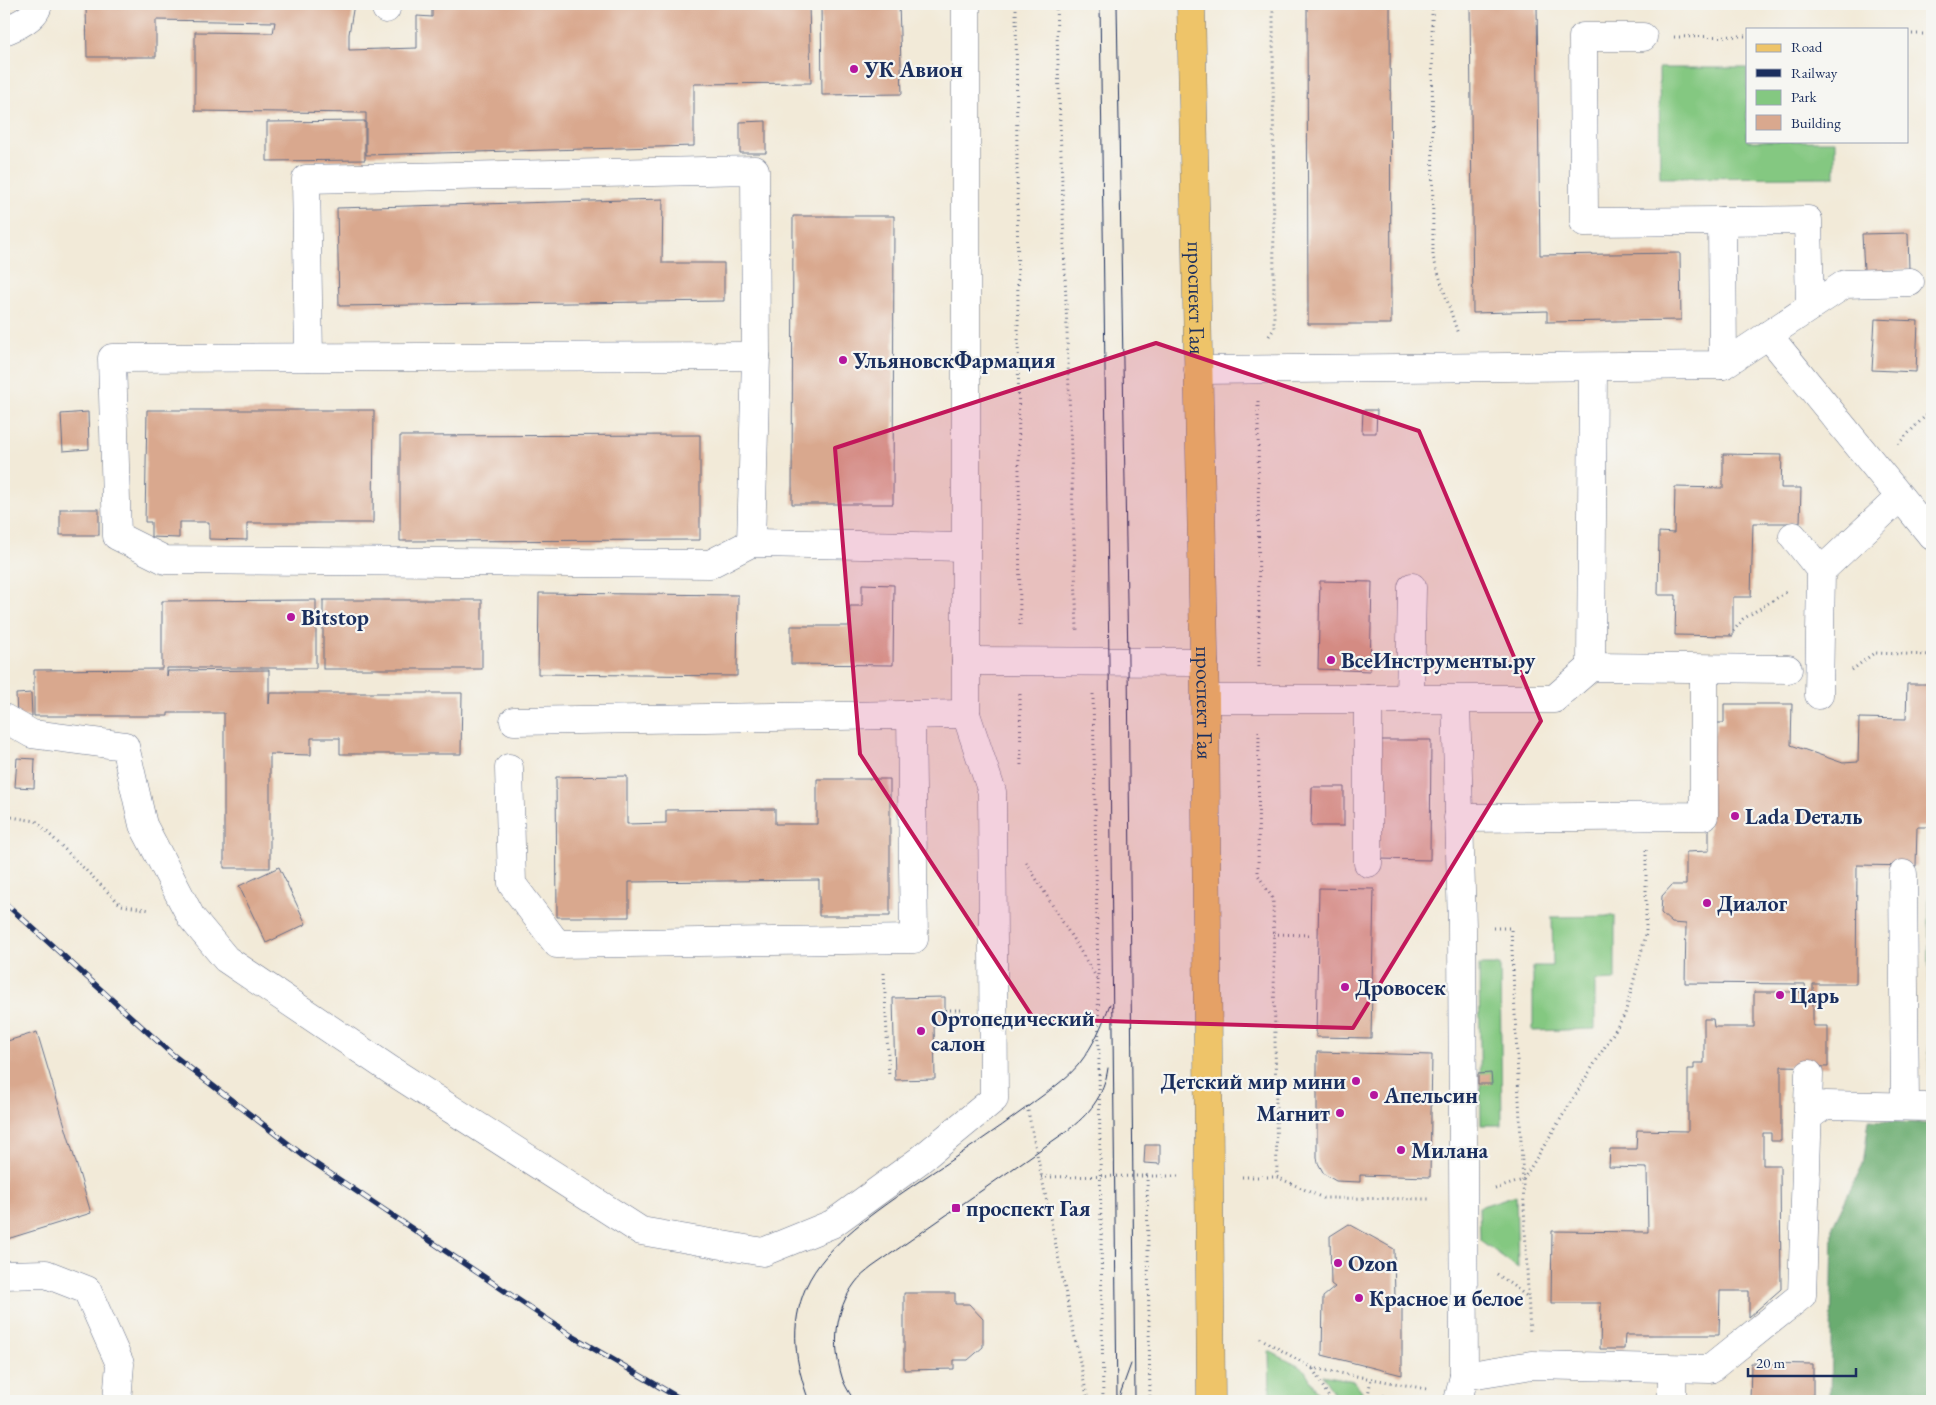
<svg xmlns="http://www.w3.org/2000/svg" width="1936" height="1405" font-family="'EB Garamond',serif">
  <rect width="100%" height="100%" fill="#f6f6f2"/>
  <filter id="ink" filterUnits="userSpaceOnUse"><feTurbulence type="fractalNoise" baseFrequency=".02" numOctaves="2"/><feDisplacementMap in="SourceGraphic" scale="10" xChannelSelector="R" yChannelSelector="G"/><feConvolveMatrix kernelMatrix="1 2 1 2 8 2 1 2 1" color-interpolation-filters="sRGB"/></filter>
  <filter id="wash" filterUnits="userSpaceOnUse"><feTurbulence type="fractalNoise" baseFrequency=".0096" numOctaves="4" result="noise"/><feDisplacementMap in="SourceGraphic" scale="20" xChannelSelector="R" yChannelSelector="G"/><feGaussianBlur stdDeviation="1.12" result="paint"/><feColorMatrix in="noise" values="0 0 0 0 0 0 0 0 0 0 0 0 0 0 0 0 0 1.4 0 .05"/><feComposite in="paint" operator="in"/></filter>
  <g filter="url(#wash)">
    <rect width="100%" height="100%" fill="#f2ead8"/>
    <g fill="#84c881" stroke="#507c70">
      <polygon points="1659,68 1747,68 1747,141 1835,141 1835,177 1660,178"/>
      <rect x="1929" y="894" width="3" height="181"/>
      <polygon points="1615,916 1615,980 1595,981 1595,1029 1533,1031 1533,966 1553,966 1552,917"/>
      <polygon points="1479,965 1500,965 1502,1125 1481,1125"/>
      <polygon points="1516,1195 1518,1268 1480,1240 1479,1207"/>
      <polygon points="1269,1351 1304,1369 1323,1401 1270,1401"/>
      <polygon points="1323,1375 1354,1381 1362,1391 1360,1401 1338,1401"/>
    </g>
    <polygon fill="#6bac6f" stroke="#436e66" points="1869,1120 1932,1124 1932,1401 1830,1401 1833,1225 1863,1164"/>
    <g id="blocks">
      <g fill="#d9a88e">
        <polygon points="86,4 354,4 349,34 349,50 417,48 417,16 432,17 432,4 809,4 811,83 694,84 694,146 366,155 366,113 195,111 195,32 273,33 275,22 156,20 156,57 87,57"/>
        <polygon points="821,4 899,4 902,94 822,95"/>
        <polygon points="1307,4 1390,4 1391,324 1308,324"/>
        <polygon points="1470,4 1537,4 1540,255 1680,253 1681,320 1547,322 1547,311 1473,313"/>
        <polygon points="365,121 365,160 267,161 267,122"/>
        <polygon points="766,121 766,153 740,153 740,122"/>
        <polygon points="663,199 662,263 724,263 724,301 339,306 337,208"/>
        <polygon points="793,216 894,216 893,504 792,504"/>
        <polygon points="1908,233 1909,269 1864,270 1862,234"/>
        <polygon points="1875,319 1918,321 1916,372 1872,370"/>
        <polygon points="147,410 374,410 373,523 247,523 247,540 209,539 209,522 179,522 179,538 151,537 151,522 145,522"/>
        <polygon points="1363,410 1377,410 1376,433 1362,433"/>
        <polygon points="88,412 89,449 63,451 61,414"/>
        <polygon points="700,435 700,540 400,541 400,436"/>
        <polygon points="1723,454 1782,455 1781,488 1801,488 1800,523 1753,523 1751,597 1733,597 1733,636 1675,635 1676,595 1658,595 1659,532 1674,533 1675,487 1723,488"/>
        <rect x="60" y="509" width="39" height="26"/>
        <polygon points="1320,581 1372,582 1370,671 1318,669"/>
        <polygon points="862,584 894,585 893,665 791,664 791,626 850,626 850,606 862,606"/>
        <polygon points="539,593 738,595 737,676 538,674"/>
        <polygon points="316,600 316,668 167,668 167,676 168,671 269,670 269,704 270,693 462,693 461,754 340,754 340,738 311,738 311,755 270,754 270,868 224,868 224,713 168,713 168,716 34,716 34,670 162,669 162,601"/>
        <rect x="323" y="600" width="159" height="69"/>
        <polygon points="1907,684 1932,684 1932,827 1917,827 1916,866 1857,865 1856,984 1813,984 1813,1026 1828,1026 1828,1067 1781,1066 1781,1141 1771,1141 1771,1133 1763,1133 1763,1165 1780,1165 1781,1289 1749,1317 1749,1291 1720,1291 1719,1335 1625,1335 1624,1349 1600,1349 1601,1303 1551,1303 1552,1231 1648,1232 1647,1168 1609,1167 1610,1149 1636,1149 1637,1130 1688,1131 1688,1069 1694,1069 1694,1063 1704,1063 1704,1019 1713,1019 1714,1027 1754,1027 1754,992 1806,992 1805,984 1685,983 1686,924 1672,923 1661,913 1662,896 1672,885 1686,885 1686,852 1709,851 1709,755 1717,723 1724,723 1724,704 1792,704 1791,745 1843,763 1858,762 1859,718 1906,719"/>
        <polygon points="31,693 32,716 17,717 16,694"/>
        <polygon points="1380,740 1431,740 1430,860 1379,859"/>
        <polygon points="17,758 35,759 34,788 15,787"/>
        <polygon points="627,776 627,824 666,823 666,810 775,809 775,824 817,824 817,779 890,779 890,916 819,916 819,880 629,882 629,917 557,917 556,777"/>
        <polygon points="1312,787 1344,787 1344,826 1311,826"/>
        <polygon points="279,867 306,924 266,943 239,886"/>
        <polygon points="1319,888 1374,889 1371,1038 1316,1037"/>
        <polygon points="945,997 945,1022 934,1022 935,1079 895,1080 893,998"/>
        <polygon points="37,1032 91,1213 4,1240 4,1042"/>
        <polygon points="1317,1052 1432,1055 1430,1177 1360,1175 1360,1182 1336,1181 1324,1174 1318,1163 1317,1157"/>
        <polygon points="1491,1073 1492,1084 1478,1084 1478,1074"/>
        <polygon points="1145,1145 1160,1145 1160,1164 1144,1163"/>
        <polygon points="1349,1224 1394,1249 1395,1300 1402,1300 1402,1375 1322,1355 1323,1297 1335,1287 1331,1284 1330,1236"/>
        <polygon points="904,1293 955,1293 955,1304 969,1304 983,1319 983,1347 968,1360 954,1360 954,1369 904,1370"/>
        <polygon points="1751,1363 1813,1364 1813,1401 1750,1401"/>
        <polygon points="1383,1395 1410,1400 1409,1401 1382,1401"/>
      </g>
    </g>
  </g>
  <g filter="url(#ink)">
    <use href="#blocks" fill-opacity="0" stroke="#667089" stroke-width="1"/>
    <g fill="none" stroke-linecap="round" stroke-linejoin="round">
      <g stroke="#667089" stroke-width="29">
        <g id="minor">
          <polyline points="386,9 387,4"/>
          <path d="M4 31C15 27 37 17 38 4"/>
          <polyline points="1722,221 1808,220 1810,307"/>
          <polyline points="1768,335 1932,536"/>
          <polyline points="756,356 112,358 117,536 165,560 710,564 751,543 966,547"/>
          <polyline points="309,357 306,179 755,170 756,356 751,543"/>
          <polyline points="1723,365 1845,284 1910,282"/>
          <polyline points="1198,370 1723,365 1722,221 1584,222 1583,37 1643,37"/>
          <polyline points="1793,536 1821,571"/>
          <polyline points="966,661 1204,662"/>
          <polyline points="1591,667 1593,367"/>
          <polyline points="1819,695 1821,571 1900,497"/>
          <polyline points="1205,699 1554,699 1591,667 1788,669"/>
          <polyline points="1410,700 1412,587"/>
          <polyline points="1456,700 1462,928 1464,1376"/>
          <polyline points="4,718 32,734 125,746 143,825 191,917 226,959 392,1071 641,1231 763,1252 832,1224 920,1160 994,1099 992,792 966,714 966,4"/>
          <polyline points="514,721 966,714"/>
          <polyline points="509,768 512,884 557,944 914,939 911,716"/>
          <polyline points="1458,818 1704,816 1704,669"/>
          <polyline points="1368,863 1368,699"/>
          <polyline points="1903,874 1905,1106"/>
          <polyline points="1808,1117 1825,1105 1929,1107 1932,1108"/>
          <polyline points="4,1275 46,1274 87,1290 120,1364 117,1401"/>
          <polyline points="1672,1369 1672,1401"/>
          <polyline points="1458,1401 1464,1376 1532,1365 1710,1369 1802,1295 1809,1074"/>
        </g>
      </g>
      <g stroke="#667089" stroke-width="29">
        <g id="major">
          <path id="s1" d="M1191 4 1205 699 1211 1401"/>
        </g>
      </g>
      <g stroke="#667089" stroke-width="3" stroke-dasharray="1 4" stroke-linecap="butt">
        <polyline points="1016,4 1020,628"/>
        <polyline points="1056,4 1077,630"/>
        <polyline points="1432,4 1433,257 1458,334"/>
        <polyline points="1907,34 1932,34"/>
        <polyline points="1674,37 1747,36"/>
        <polyline points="1269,336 1274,329 1273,4"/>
        <polyline points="1258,401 1259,667"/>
        <polyline points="1898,444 1932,409"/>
        <polyline points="1730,635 1743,619 1788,591"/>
        <polyline points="1852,670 1874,653 1932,655"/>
        <polyline points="1020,694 1021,768"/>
        <polyline points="1093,694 1098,981 1103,1401"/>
        <polyline points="1259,731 1258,875 1273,899 1277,1177"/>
        <polyline points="4,811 11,817 36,821 121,905 150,910"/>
        <polyline points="1026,862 1098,980"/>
        <polyline points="1493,928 1511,928 1530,1334"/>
        <polyline points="1273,934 1311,935"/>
        <polyline points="884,973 889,1077"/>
        <polyline points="945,1010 962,1010"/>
        <polyline points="1027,1106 1088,1401"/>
        <polyline points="1041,1177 1147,1176"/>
        <polyline points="1242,1177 1277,1177 1323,1198 1431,1199"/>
        <polyline points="1495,1189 1523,1180 1625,1014 1646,934 1646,849"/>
        <polyline points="1497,1274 1528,1297"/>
        <polyline points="1260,1338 1312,1368 1427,1389"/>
        <polyline points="1313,1369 1331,1401"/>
        <polyline points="1150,1401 1147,1176 1178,1176"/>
        <polyline points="1367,1401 1371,1379"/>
      </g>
      <use href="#minor" stroke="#fff" stroke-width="28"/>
      <use href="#major" stroke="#eec469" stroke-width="28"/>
      <g stroke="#1b2f5e" stroke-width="1">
        <polyline points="1100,4 1109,662 1117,1401"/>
        <polyline points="1117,4 1128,662 1135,1401"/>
        <polyline points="1119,1397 1131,1364"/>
        <path d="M809 1401C795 1363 789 1326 806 1287 825 1244 880 1208 918 1182 956 1157 994 1132 1030 1105 1047 1092 1066 1080 1079 1064 1094 1045 1102 1025 1110 1004"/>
        <path d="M854 1401C850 1393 844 1385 842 1377 832 1345 835 1310 855 1283 859 1277 866 1272 872 1267L1067 1131C1089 1114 1104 1097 1108 1068"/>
      </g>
      <g stroke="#1b2f5e" stroke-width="5.5">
        <polyline id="rail" points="4,902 173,1055 304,1156 572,1336 684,1401"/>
      </g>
      <use href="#rail" stroke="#f6f6f2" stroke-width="4" stroke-dasharray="11" stroke-linecap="butt"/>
    </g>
  </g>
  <path fill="#c2185b" fill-opacity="0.2" stroke="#c2185b" stroke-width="4" stroke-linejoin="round" d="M1156 343 1419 431 1541 721 1353 1028 1034 1019 860 754 835 448Z"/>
  <g fill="#b5179e" stroke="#f6f6f2" stroke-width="2">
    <circle cx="854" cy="69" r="5"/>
    <circle cx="843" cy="360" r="5"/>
    <circle cx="291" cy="617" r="5"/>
    <circle cx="1331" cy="660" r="5"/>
    <circle cx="1735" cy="816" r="5"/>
    <circle cx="1707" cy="903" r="5"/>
    <circle cx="1345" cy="987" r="5"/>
    <circle cx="1780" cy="995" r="5"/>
    <circle cx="921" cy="1031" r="5"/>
    <circle cx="1356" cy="1081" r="5"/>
    <circle cx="1374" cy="1095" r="5"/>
    <circle cx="1340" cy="1113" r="5"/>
    <circle cx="1401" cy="1150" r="5"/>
    <rect x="951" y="1203" width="10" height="10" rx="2.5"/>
    <circle cx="1338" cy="1263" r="5"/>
    <circle cx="1359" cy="1298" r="5"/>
  </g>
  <g text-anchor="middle" stroke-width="4.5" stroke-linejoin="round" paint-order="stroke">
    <g font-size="22" font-weight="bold" fill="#1b2f5e" stroke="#f6f6f2" text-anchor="start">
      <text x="864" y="77">УК Авион</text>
      <text x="853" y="368">УльяновскФармация</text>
      <text x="301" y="625">Bitstop</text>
      <text x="1341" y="668">ВсеИнструменты.ру</text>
      <text x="1745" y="824">Lada Dеталь</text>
      <text x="1717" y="911">Диалог</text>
      <text x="1355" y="995">Дровосек</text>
      <text x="1790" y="1003">Царь</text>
      <text x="931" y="1026">Ортопедический<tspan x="931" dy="25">салон</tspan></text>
      <text x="1346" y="1089" text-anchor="end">Детский мир мини</text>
      <text x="1384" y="1103">Апельсин</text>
      <text x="1330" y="1121" text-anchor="end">Магнит</text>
      <text x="1411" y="1158">Милана</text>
      <text x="966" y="1216">проспект Гая</text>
      <text x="1348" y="1271">Ozon</text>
      <text x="1369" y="1306">Красное и белое</text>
    </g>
    <g font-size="22" fill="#1b2f5e" stroke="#f6f6f2">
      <text dy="8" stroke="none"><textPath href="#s1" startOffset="294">проспект Гая</textPath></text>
      <text dy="8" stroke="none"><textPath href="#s1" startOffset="699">проспект Гая</textPath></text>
    </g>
  </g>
  <rect width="1936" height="1405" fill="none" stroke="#f6f6f2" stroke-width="20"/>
  <rect x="1746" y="28" width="162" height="115" fill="#f6f6f2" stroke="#9ea6b7"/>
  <rect x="1756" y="44" width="25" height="8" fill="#eec469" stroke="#9ea6b7"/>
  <text x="1791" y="52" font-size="15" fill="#1b2f5e">Road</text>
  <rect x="1756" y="69" width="25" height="8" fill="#1b2f5e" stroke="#9ea6b7"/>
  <text x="1791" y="78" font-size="15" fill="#1b2f5e">Railway</text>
  <rect x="1756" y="90" width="25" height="15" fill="#84c881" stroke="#9ea6b7"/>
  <text x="1791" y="102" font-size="15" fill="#1b2f5e">Park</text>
  <rect x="1756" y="115" width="25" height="15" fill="#d9a88e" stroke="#9ea6b7"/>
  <text x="1791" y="128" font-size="15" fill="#1b2f5e">Building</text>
  <path d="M1748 1368v8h108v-8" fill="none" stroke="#1b2f5e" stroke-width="2.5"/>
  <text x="1756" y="1368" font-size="15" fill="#1b2f5e" stroke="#f6f6f2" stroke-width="4" paint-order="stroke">20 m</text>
</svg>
